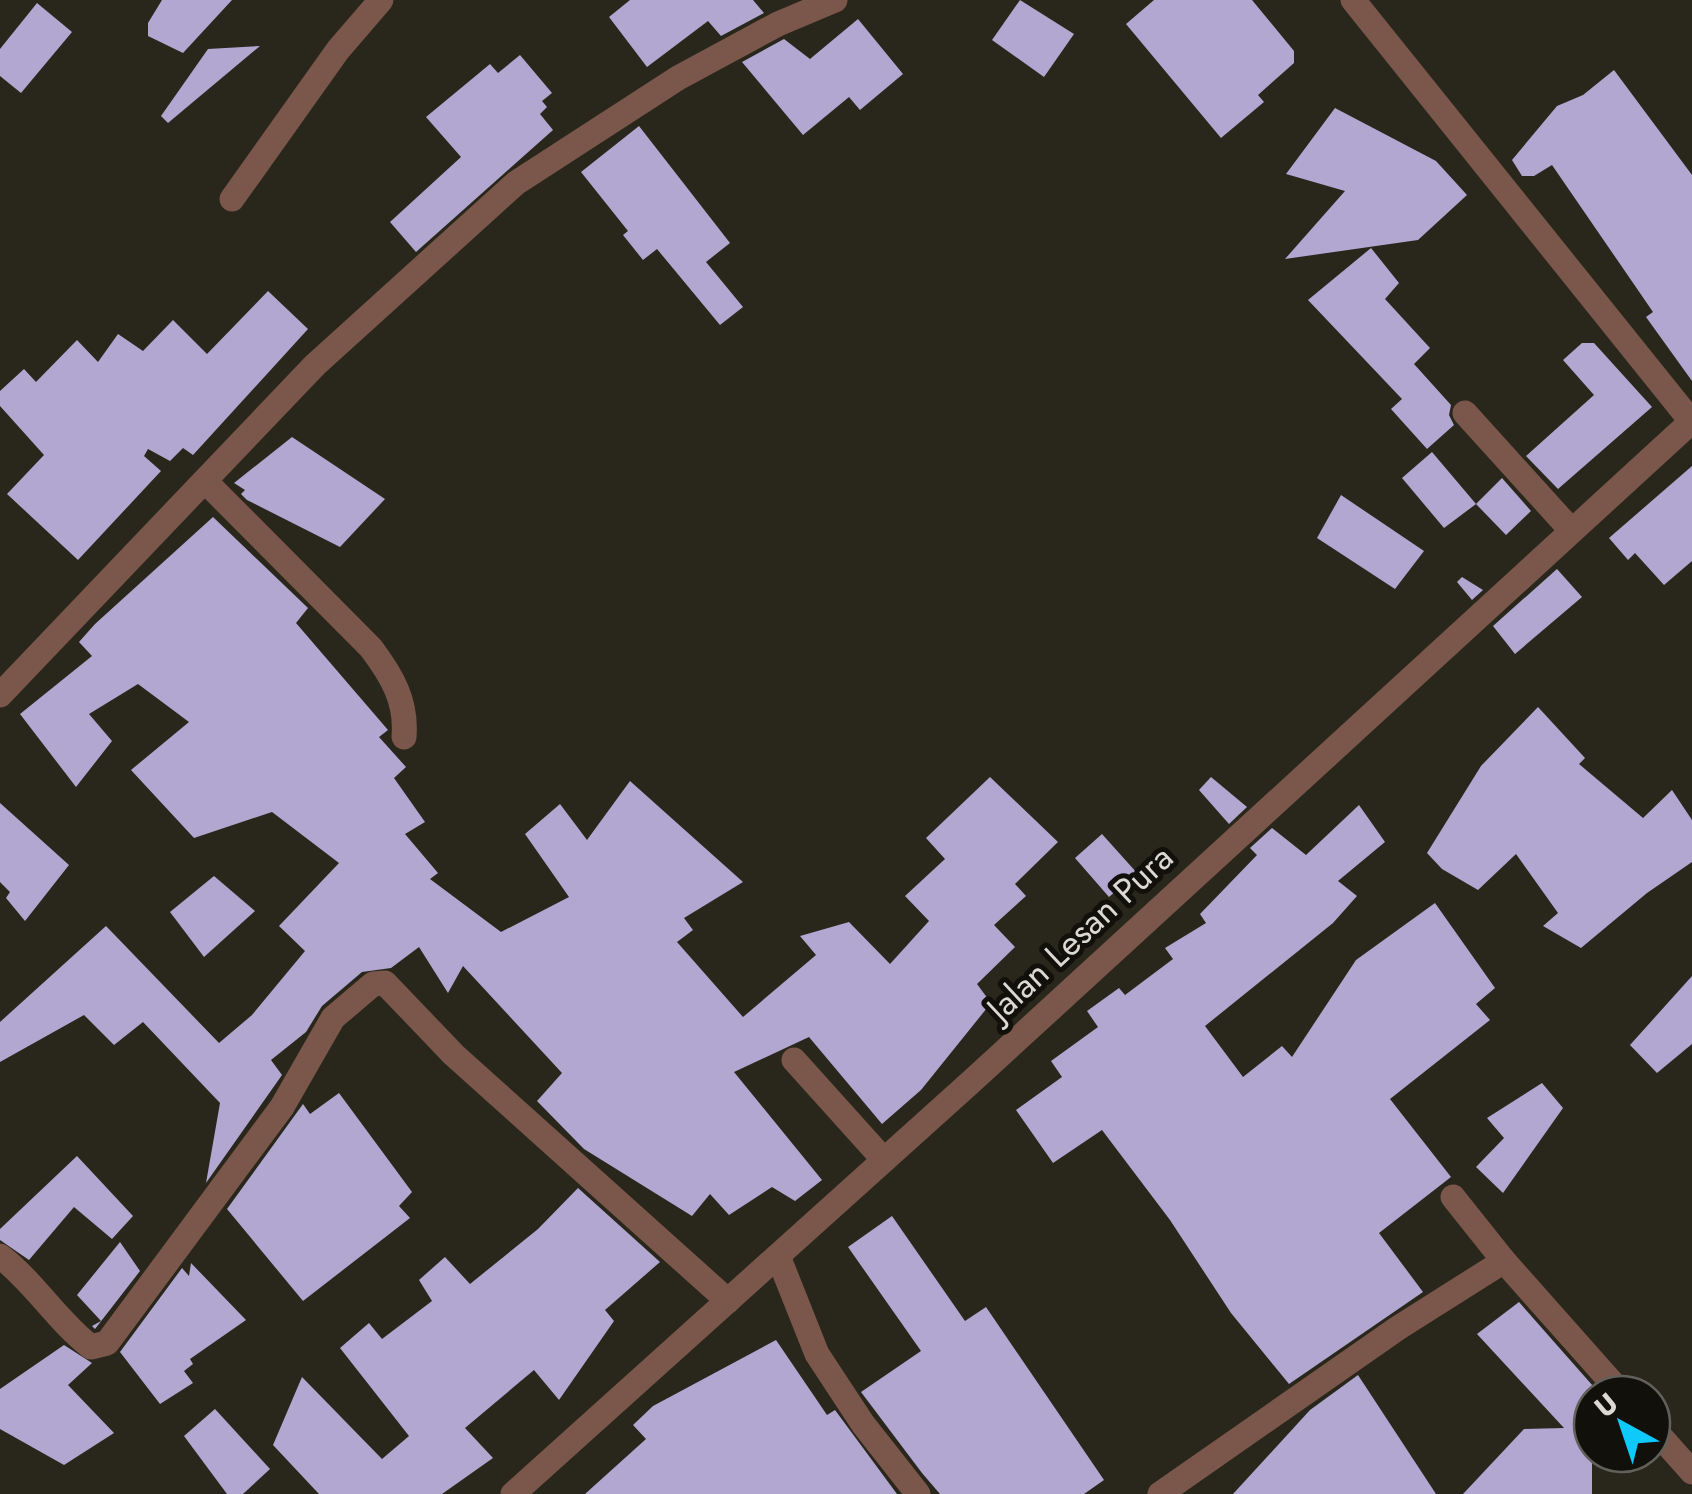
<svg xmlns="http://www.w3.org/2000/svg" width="1692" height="1494" font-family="Jost,sans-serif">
  <rect width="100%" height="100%" fill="#29271c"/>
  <g fill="#b1a7d1">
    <polygon points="162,0 232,0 183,53 148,36 148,23"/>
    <polygon points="630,0 753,0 764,13 721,36 708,21 647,67 609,17"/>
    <polygon points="1020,0 1074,34 1044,77 992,40"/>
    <polygon points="1154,0 1252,0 1294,51 1294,63 1258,95 1264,102 1221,138 1126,24"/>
    <polygon points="37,3 72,32 21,93 0,76 0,49"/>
    <polygon points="858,19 903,74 860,110 849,97 803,135 742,62 784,39 810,59"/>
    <polygon points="260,46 168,123 161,116 208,49"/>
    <polygon points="520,55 552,93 542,101 547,107 540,114 553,130 416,252 390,222 461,157 426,117 490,64 498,73"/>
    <polygon points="1614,70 1692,175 1692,381 1646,317 1653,312 1552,165 1534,176 1522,176 1512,160 1557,106 1583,95"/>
    <polygon points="1335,108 1436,161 1467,195 1418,240 1285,259 1345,191 1286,174"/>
    <polygon points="639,126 730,243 706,262 743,307 720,325 657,249 643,260 623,235 628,231 581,172"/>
    <polygon points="1371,248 1399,283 1385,299 1430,348 1414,364 1451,405 1449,415 1454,425 1427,449 1391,409 1402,399 1308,300"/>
    <polygon points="268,291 308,329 193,455 183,448 170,461 148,449 144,456 161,471 78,560 7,494 44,455 0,406 0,391 24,369 36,382 77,340 98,362 118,334 143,351 173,320 207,354"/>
    <polygon points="1582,343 1594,343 1652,407 1558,489 1526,456 1594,395 1563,360"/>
    <polygon points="292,437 385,499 340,547 247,500 241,494 245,490 234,483"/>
    <polygon points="1432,452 1476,504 1444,528 1402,478"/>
    <polygon points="1692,466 1692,561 1664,585 1635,553 1628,560 1609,538"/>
    <polygon points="1502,478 1531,511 1506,535 1476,504"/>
    <polygon points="1341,495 1424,551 1395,589 1317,538"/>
    <polygon points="213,517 308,608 296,623 388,730 379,737 406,767 394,778 425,822 405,834 438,873 430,879 501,932 569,897 525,834 560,804 587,840 630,781 743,882 684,918 693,930 677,942 743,1017 816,955 800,936 849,922 890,964 929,921 905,896 945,859 926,838 990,777 1058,842 1015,884 1026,896 994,925 1015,947 977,984 991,1003 921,1090 882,1124 809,1037 734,1072 822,1180 795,1201 772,1187 729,1215 710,1194 692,1216 584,1149 537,1101 562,1073 463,966 448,993 419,947 391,968 362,972 322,1006 306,1032 271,1060 282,1075 206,1183 220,1103 143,1022 114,1045 84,1015 0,1062 0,1022 106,926 219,1043 252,1015 305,951 279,926 339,863 272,812 194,838 131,770 189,722 138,684 89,714 112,741 76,787 20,714 92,656 79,642 95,624"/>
    <polygon points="1557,569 1582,597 1515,654 1493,626"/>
    <polygon points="1462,577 1483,590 1472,600 1457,582"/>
    <polygon points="1538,707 1585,758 1579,764 1643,818 1672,790 1692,820 1692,862 1647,893 1581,948 1543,926 1558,913 1516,854 1478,890 1442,869 1427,853 1481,766"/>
    <polygon points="1211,777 1247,807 1229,824 1199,790"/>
    <polygon points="0,803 69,865 25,921 6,898 10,892 0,882"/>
    <polygon points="1359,805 1385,842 1338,881 1357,896 1333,923 1205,1026 1243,1077 1282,1046 1292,1057 1356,960 1435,903 1495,988 1476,1004 1490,1020 1390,1099 1451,1177 1379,1233 1423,1292 1289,1384 1231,1313 1170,1220 1102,1130 1053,1163 1016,1110 1062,1077 1051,1061 1098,1027 1087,1011 1119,988 1125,995 1173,959 1165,948 1206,923 1200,914 1257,855 1250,848 1272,828 1306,855"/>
    <polygon points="1102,834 1137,873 1109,897 1075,858"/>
    <polygon points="214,876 255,911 204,957 170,912"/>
    <polygon points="1692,976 1692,1044 1657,1073 1630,1045"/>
    <polygon points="1542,1083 1563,1108 1503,1193 1476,1167 1504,1138 1487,1118"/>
    <polygon points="339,1093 412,1192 399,1206 410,1218 303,1301 227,1209 303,1104 310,1114"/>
    <polygon points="77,1156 133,1216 112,1239 74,1207 29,1260 0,1240 0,1229"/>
    <polygon points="578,1188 660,1262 605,1310 614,1321 559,1400 534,1370 465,1428 493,1458 442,1494 319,1494 273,1445 302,1377 382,1459 409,1436 340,1348 369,1323 382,1339 432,1301 419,1280 445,1257 470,1284 538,1229"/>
    <polygon points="892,1216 965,1321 986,1307 1104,1480 1084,1494 940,1494 922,1473 861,1392 921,1351 848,1247"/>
    <polygon points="120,1242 140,1271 95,1329 92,1326 101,1321 77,1295"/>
    <polygon points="191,1263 246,1320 190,1359 193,1364 184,1371 193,1383 160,1404 120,1352 182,1268 189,1276"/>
    <polygon points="1519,1302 1600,1394 1592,1394 1592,1494 1463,1494 1524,1429 1564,1428 1477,1334"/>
    <polygon points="776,1340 827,1415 835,1410 897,1494 585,1494 646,1439 633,1425 653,1406"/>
    <polygon points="64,1345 92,1363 68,1385 114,1433 64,1465 0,1429 0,1389"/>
    <polygon points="1358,1375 1436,1494 1233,1494 1310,1410"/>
    <polygon points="215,1409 270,1469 243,1494 227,1494 184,1436"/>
  </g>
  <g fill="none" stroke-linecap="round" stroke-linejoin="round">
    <g stroke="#7b564a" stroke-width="25">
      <polyline points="1353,0 1691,421"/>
      <polyline points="232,199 338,50 381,0"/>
      <polyline points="1465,413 1571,530"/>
      <path d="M207 483 371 648C392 676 407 701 404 737"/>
      <polyline points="0,695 315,365 516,183 678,78 778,24 835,0"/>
      <polyline points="794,1060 884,1160"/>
      <path d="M0 1256C35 1283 58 1322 91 1347L107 1343 282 1107 333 1018 373 984 385 983 454 1055 728 1301"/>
      <polyline points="778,1256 817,1354 863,1424 918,1494"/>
      <polyline points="1504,1261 1622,1394"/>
      <polyline points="1652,1427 1692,1472"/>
      <polyline points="1160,1494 1398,1328 1504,1261 1453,1197"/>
    </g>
    <polyline stroke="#7b564a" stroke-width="25" points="513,1494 972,1081 1692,421"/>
  </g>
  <g text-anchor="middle" stroke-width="10" stroke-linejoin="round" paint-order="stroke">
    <g font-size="35" fill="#dbd9d2" stroke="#11100b">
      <text transform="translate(1080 933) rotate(-43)" y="12">Jalan Lesan Pura</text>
    </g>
  </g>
  <g transform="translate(1622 1424) rotate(320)"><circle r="48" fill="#11100b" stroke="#62605b" stroke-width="2.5"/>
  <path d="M0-8L18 38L0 25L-18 38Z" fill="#0ecafa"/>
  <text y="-15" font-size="28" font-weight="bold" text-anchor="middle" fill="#dbd9d2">U</text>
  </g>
</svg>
